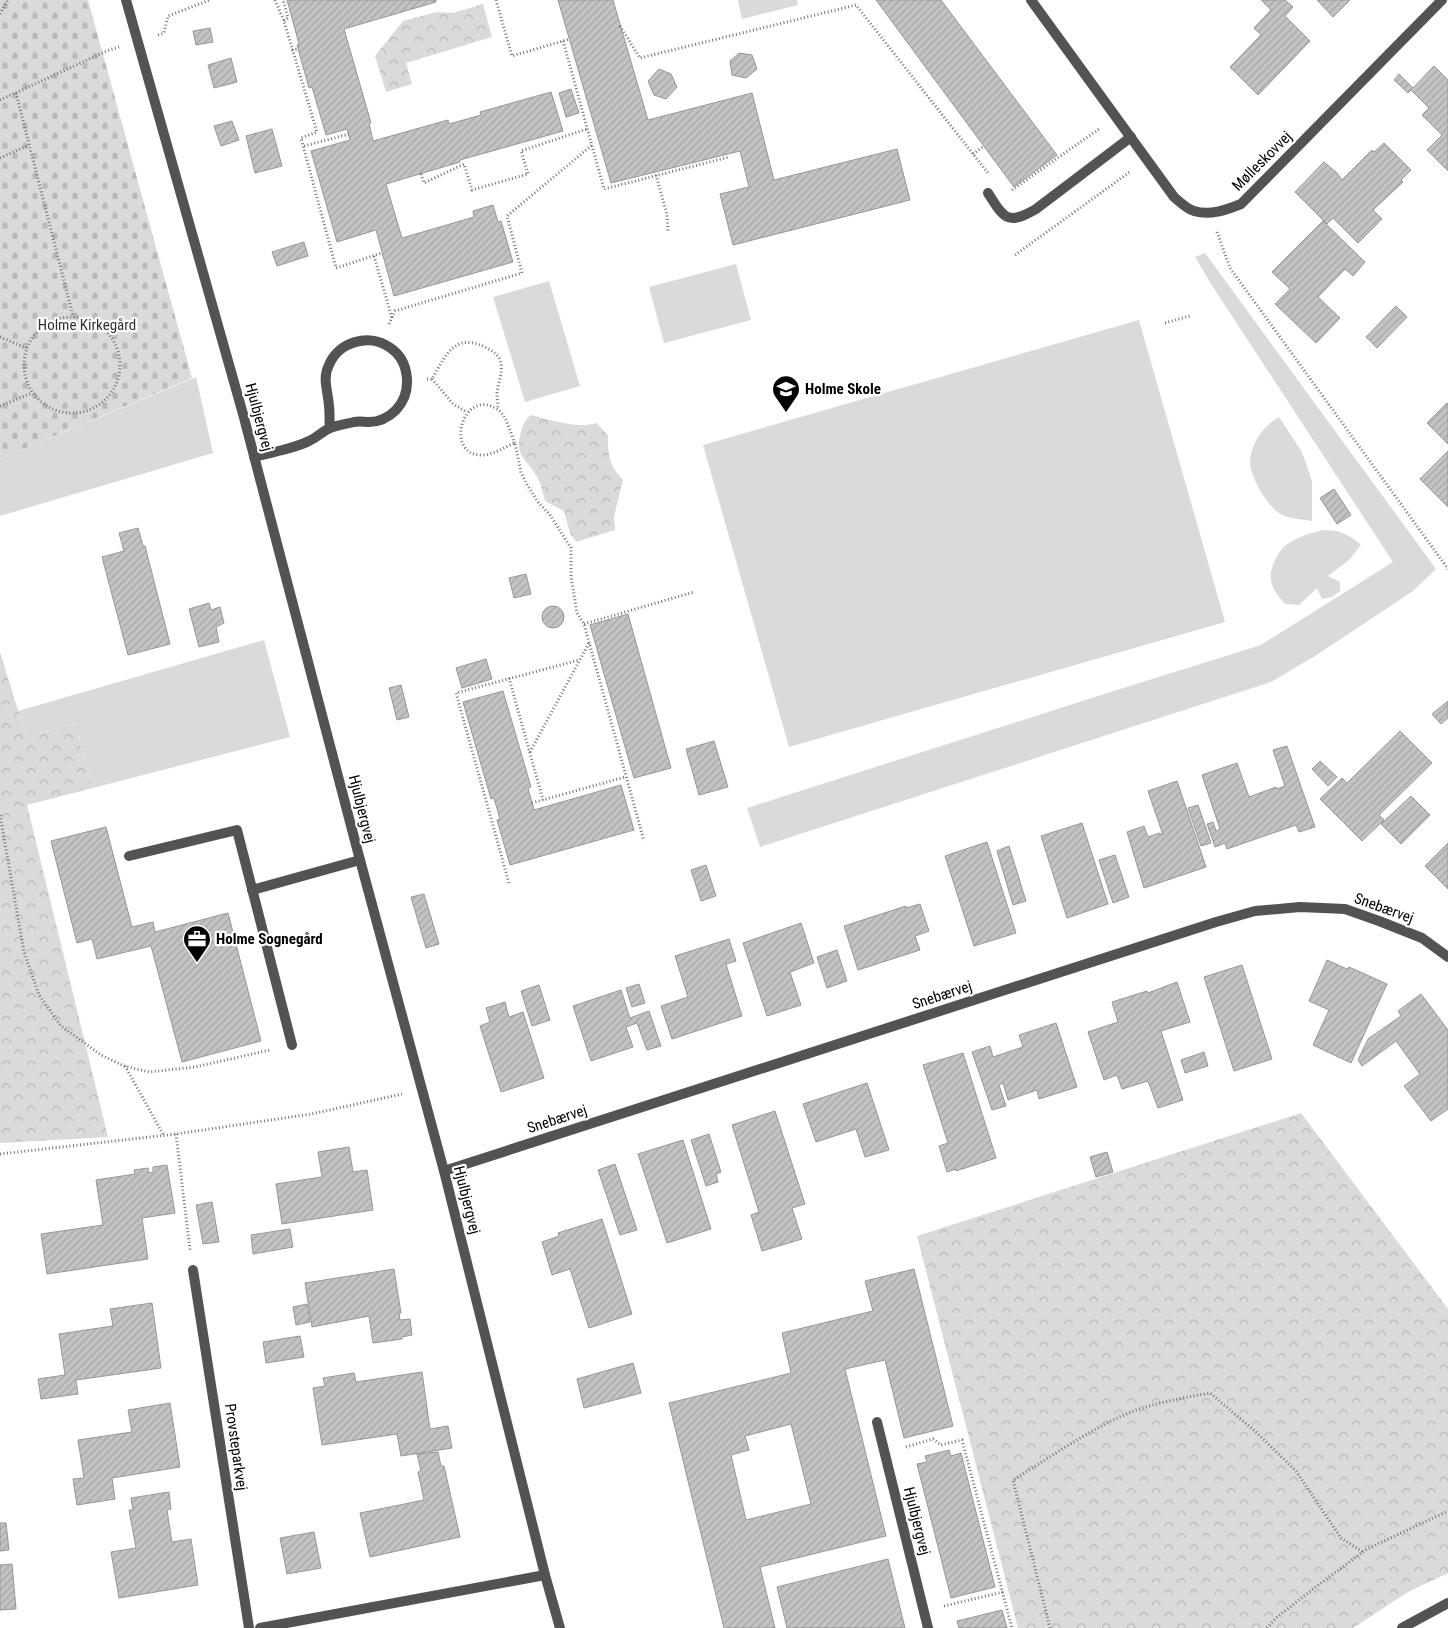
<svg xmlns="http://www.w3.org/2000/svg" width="1448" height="1628" font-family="'Roboto Condensed',sans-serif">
  <defs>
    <pattern id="cemetery-stones" width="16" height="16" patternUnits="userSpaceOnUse" patternTransform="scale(1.25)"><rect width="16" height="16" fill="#dadada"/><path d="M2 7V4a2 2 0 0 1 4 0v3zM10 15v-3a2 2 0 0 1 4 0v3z" fill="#b9b9b9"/></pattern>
    <pattern id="park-crowns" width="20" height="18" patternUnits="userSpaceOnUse" patternTransform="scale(1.25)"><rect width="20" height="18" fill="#dadada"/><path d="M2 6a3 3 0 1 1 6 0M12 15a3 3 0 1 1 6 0" fill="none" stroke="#b9b9b9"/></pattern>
    <pattern id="building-hatch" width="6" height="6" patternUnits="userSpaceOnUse" patternTransform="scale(1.25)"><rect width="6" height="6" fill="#c3c3c3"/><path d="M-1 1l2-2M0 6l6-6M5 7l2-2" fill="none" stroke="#a6a6a6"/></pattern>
  </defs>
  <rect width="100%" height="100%" fill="#fff"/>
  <g fill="#dadada">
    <polygon points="738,0 797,0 798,5 742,19"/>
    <polygon points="1205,253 1436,569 1413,591 1315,656 1271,682 760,847 747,808 1101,695 1261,645 1393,562 1213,287 1195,257"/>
    <polygon points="736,264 751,320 664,343 649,287"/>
    <polygon points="549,281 580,386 525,402 493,297"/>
    <polygon points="1139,320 1225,622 789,747 703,445"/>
    <polygon points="196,377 213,453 0,516 0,459"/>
    <path d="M1279 417 1302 452 1312 481V521C1302 519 1288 519 1279 513 1266 504 1249 475 1250 460 1252 441 1264 426 1279 417Z"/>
    <path d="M1323 530C1339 530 1349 534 1361 545L1349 560 1328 576 1340 582V591L1332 597 1322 599 1317 588 1299 605 1285 604C1279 597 1272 589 1271 580 1269 570 1278 551 1286 545 1297 537 1310 533 1323 530Z"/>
    <polygon points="264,640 290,737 93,788 75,724 26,736 18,711"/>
  </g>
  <polygon fill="url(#cemetery-stones)" points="0,0 88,0 192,378 0,459"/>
  <g fill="url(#park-crowns)">
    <polygon points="483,4 492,37 406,63 412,84 386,92 375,56 403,21 437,12 453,13"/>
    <path d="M531 415C551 420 576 429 596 423L608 435C608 456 609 465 623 480L614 516 615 530 576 542 570 533 564 511 545 501C543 494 542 487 539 481 531 461 513 459 521 432 523 424 525 420 531 415Z"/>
    <polygon points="0,652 26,736 75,724 93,788 27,805 108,1137 0,1143"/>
    <polygon points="1301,1113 1448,1309 1448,1573 1408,1592 1353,1628 1018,1628 917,1236"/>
  </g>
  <g fill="url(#building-hatch)" stroke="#979797" fill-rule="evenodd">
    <polygon points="287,0 436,0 436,2 344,29 371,123 369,123 373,141 448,120 449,124 481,115 480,112 551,92 563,131 460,160 460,162 386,184 402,238 474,217 473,211 493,205 498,222 501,221 513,262 394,296 376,230 337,242 311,151 350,140 347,129 326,135 312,87 309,88 297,45 299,44"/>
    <polygon points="558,0 613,0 648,120 752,93 774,180 897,149 910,200 733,245 720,194 749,187 740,151 611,183"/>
    <polygon points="876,0 941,0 1057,155 1014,187"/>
    <polygon points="1261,0 1285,0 1293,7 1285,16 1310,41 1258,95 1230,67 1261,35 1254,28 1271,10"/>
    <polygon points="1317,0 1350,0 1333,17"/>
    <polygon points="210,28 213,42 196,45 193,31"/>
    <polygon points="739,53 752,55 757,69 746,78 732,75 730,61"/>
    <polygon points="231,58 237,82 214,88 208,65"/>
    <polygon points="1434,66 1448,80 1448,171 1427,150 1442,135 1422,115 1429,108 1411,90 1408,93 1394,80 1399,74 1413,88"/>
    <polygon points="659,69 671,74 677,87 666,99 654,95 648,81"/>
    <polygon points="571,89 579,113 566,117 559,93"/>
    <polygon points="232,121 239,140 221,146 214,126"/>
    <polygon points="272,129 282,166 255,173 246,136"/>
    <polygon points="1384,143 1411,170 1401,180 1403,182 1373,210 1382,219 1358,243 1333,218 1327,224 1295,192 1324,162 1337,173 1342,180 1372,150 1374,152"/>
    <polygon points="1323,221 1365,262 1353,276 1345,269 1318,297 1340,318 1316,343 1275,304 1290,289 1272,272"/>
    <polygon points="304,242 308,256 277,266 272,252"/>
    <polygon points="1396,306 1407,317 1377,348 1366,337"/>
    <polygon points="1447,403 1448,404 1448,444 1427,423"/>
    <polygon points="1448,451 1448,507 1420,479"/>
    <polygon points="1334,489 1351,515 1337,524 1320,498"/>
    <polygon points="138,528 143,546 145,546 170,644 128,655 102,557 124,551 119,533"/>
    <polygon points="526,574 531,594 514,598 509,578"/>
    <polygon points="209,603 211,610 220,607 224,623 216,627 219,642 199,647 189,609"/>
    <circle cx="553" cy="617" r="11"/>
    <polygon points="628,614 671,768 634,778 590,625"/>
    <polygon points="486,659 492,679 462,688 456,668"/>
    <polygon points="401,685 409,717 397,720 389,688"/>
    <polygon points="503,691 531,787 528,788 534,810 621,785 634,830 510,865 497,820 500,819 494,798 491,799 463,702"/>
    <polygon points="1448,701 1448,718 1441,724 1432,714"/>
    <polygon points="1400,731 1432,763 1379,815 1384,820 1362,841 1320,799 1342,778 1347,783"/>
    <polygon points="714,741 728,787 699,795 686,749"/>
    <polygon points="1287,746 1315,827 1299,832 1296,825 1227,849 1225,843 1215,847 1207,824 1213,822 1216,831 1220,829 1202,775 1237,763 1249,797 1276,787 1277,789 1285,786 1273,750"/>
    <polygon points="1320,761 1337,777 1328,786 1312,769"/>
    <polygon points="1177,781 1206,867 1144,888 1127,832 1144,826 1148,837 1159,833 1163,835 1148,791"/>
    <polygon points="1411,796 1430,815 1401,844 1381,824"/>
    <polygon points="1198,805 1211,843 1201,846 1188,808"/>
    <polygon points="1082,823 1108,904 1067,918 1041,836"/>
    <polygon points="106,827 132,927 153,922 155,932 228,913 261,1041 182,1062 151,946 97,959 92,939 77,943 51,841"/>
    <polygon points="987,842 1016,933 974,946 945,856"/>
    <polygon points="1448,843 1448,889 1425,866"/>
    <polygon points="1009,846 1026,901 1013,905 997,851"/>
    <polygon points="1115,855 1129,897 1113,903 1099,860"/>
    <polygon points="706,865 716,896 701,901 691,870"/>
    <polygon points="424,894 439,944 426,948 411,897"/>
    <polygon points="920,904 929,931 915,936 920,950 858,970 844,926 906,906 906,908"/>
    <polygon points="801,923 814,963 790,972 801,1005 767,1016 743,943"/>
    <polygon points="729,939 736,961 726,964 742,1016 672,1039 661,1006 688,997 675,956"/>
    <polygon points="837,950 847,981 827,988 817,957"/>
    <polygon points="1327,960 1347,969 1349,967 1387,984 1351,1063 1313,1045 1329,1010 1309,1001"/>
    <polygon points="1242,965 1272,1059 1234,1071 1204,977"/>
    <polygon points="1177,982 1190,1022 1161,1031 1183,1100 1158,1108 1148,1081 1122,1089 1117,1075 1104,1080 1088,1032 1118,1022 1112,1002 1147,991 1148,993"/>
    <polygon points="639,984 645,1003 632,1007 626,988"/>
    <polygon points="539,985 550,1020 532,1026 521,991"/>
    <polygon points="621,990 630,1018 649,1011 661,1046 647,1050 637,1023 626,1027 633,1047 591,1061 573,1006"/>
    <polygon points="1421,994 1448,1030 1448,1109 1431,1121 1404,1086 1420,1074 1396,1041 1362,1066 1358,1060 1368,1039 1401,1016 1398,1011"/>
    <polygon points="505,1002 509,1017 523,1012 544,1078 501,1092 480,1026 490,1022 486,1008"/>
    <polygon points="1056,1023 1077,1087 1039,1099 1037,1090 1008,1100 1003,1083 999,1085 1006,1106 992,1110 972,1052 990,1046 993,1057 1023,1047 1019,1035"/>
    <polygon points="1204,1052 1208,1066 1185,1073 1181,1060"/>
    <polygon points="963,1053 996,1158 956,1171 956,1169 947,1172 939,1146 948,1143 923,1065"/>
    <polygon points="867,1083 889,1150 865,1157 856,1129 816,1142 803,1104"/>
    <polygon points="775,1111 805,1204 792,1208 802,1239 762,1251 751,1215 759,1212 732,1125"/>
    <polygon points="709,1134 721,1172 716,1174 718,1182 706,1186 691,1140"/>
    <polygon points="683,1140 711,1229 667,1243 638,1154"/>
    <polygon points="349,1147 353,1172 367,1170 373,1210 282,1224 276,1184 322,1177 318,1152"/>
    <polygon points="1107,1152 1113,1172 1096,1177 1090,1157"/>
    <polygon points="615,1164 637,1230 620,1235 598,1170"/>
    <polygon points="167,1165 175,1213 142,1218 148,1259 47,1274 41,1234 103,1225 96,1180 135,1174 134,1170 148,1168 149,1173 153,1172 153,1167"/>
    <polygon points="212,1202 219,1242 203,1244 196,1205"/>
    <polygon points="602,1219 632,1314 589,1328 570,1269 552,1275 542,1242 559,1236 558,1233"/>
    <polygon points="290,1229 293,1247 253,1254 251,1235"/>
    <polygon points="394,1269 401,1313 399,1313 400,1320 410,1319 412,1335 402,1337 402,1339 373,1343 369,1316 312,1327 305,1283"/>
    <path d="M914 1269 953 1426 904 1438 885 1360 845 1369 886 1536 760 1567 775 1628H724L669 1403 791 1373 782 1333 873 1311 865 1281ZM791 1424 811 1504 746 1520 731 1455 749 1450 745 1436Z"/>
    <polygon points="152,1303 161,1368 76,1380 78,1394 41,1399 38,1379 65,1375 59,1334 113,1326 110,1309"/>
    <polygon points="307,1304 310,1322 296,1325 293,1307"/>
    <polygon points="300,1336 304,1357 266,1363 263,1342"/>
    <polygon points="633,1363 641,1393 584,1408 577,1379"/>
    <polygon points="422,1372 430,1429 448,1426 452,1448 401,1456 397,1434 322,1445 313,1388 325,1386 323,1378 354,1373 356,1382"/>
    <polygon points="170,1403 180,1467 112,1478 115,1499 77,1505 73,1479 84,1478 78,1440 132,1432 128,1410"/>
    <polygon points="949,1450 951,1456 961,1453 995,1587 951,1598 917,1464 927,1462 925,1456"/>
    <polygon points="438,1452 441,1466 444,1466 460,1537 370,1557 360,1513 424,1500 418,1472 421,1471 417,1454"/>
    <polygon points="169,1492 171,1509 167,1510 172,1542 191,1539 198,1585 119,1598 111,1552 136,1548 129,1510 133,1510 131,1498"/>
    <polygon points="0,1523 6,1523 9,1550 0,1551"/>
    <polygon points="314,1532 321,1568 287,1574 280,1538"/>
    <polygon points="888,1559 905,1628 787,1628 777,1587"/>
    <polygon points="12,1564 16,1609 0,1610 0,1565"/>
    <polygon points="1002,1610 1007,1628 959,1628 957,1621"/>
  </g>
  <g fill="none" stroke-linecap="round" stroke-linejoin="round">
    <g stroke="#757575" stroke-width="3" stroke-dasharray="1 2.5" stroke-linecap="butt">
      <polyline points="275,0 284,21 317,132 301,138 336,268 382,253"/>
      <polyline points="496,0 512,56 570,39"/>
      <polyline points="0,14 8,0"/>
      <polyline points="284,21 288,18 283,0 284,0"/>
      <polyline points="620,26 640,58 856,5 988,173"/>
      <polyline points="158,35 164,33 168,16 210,0"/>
      <polyline points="563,41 604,189 729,157"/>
      <polyline points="292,50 298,49"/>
      <polyline points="16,93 73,316"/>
      <polyline points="0,100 109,50 119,47"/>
      <polyline points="304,146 349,134"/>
      <polyline points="973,154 984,146"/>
      <polyline points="0,158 29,145"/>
      <polyline points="421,174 424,183 464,164 472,190 528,174 521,151 587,129"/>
      <polyline points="656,175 667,215 668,231"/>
      <polyline points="1012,190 1099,129"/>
      <polyline points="1217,232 1230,268 1448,569"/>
      <polyline points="1015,255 1131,171"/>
      <polyline points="374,256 392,318"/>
      <circle cx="72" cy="365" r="48"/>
      <polyline points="1165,323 1190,316"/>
      <polyline points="389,324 395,311 522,273 507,216 592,145"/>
      <polyline points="0,337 26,348"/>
      <path d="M427 379H432C443 361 452 334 480 345 486 347 495 352 499 358 505 370 498 381 497 393 497 398 498 404 498 409"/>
      <polyline points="432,379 453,404 467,412"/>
      <polyline points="0,406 32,393"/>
      <path d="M515 443C510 433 507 415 497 409 462 387 444 456 482 455 494 455 504 447 515 443L521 472 526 483 538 502 550 515 571 548V576L577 613 584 624 644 841"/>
      <polyline points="584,624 694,592"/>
      <polyline points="509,678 543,800"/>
      <polyline points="530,752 589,643"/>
      <polyline points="532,803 625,777"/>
      <polyline points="0,815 24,952 39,995 61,1026 101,1055 124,1066 149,1072 195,1067 270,1050"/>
      <polyline points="509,883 456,693 579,660"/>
      <polyline points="125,1066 164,1136"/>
      <polyline points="176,1134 190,1250"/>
      <polyline points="0,1154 176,1134 311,1114 402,1094"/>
      <polyline points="906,1447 933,1439 941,1445 962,1440 1012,1628"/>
      <polyline points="944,1606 1003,1592"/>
      <path d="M1050 1628 1013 1480C1053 1456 1095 1425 1139 1409 1162 1402 1186 1397 1210 1393L1256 1432 1296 1471 1341 1538 1363 1552"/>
      <polyline points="1267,1628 1276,1618 1317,1586 1367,1549 1448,1511"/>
    </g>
    <g stroke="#535353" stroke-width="10">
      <path d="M988 193C1004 218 1007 226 1036 209L1131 137"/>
      <path d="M254 457C272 452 293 449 309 441 316 438 322 432 328 429 336 425 346 424 354 422 359 421 364 422 369 422 379 422 389 417 396 410 413 392 410 360 389 347 369 333 338 342 329 365 322 378 328 391 329 406 330 413 329 421 330 428"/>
      <polyline points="129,856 237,830 292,1045"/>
      <polyline points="252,890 360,860"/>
    </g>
    <g stroke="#535353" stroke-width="10">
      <polyline points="126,0 243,414 360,860 444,1171 545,1575 560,1628"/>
      <path d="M1031 0 1174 197C1180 202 1187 209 1194 211 1210 216 1226 210 1241 204L1442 0"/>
      <polyline points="444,1171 1216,922 1255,911 1300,907 1345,909 1379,921 1422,938 1448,957"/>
      <polyline points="193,1270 249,1628"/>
      <polyline points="877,1422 928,1628"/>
      <polyline points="260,1628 545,1575"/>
      <polyline points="1402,1628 1448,1603"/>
    </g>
  </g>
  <defs>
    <g id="school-pin" transform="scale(1.4375)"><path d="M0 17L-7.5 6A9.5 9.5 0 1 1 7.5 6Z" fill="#000" stroke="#fff"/><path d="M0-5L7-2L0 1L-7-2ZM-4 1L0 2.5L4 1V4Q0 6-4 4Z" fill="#fff"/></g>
    <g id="office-pin" transform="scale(1.4375)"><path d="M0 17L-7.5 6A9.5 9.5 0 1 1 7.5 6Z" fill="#000" stroke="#fff"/><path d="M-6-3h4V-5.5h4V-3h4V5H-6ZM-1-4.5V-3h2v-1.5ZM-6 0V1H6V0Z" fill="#fff"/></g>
  </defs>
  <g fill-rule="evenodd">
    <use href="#school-pin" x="786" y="389"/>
    <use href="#office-pin" x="197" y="939"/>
  </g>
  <g text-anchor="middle" stroke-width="4.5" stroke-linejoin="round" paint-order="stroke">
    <g font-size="15" fill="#000" stroke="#fff">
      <text transform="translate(1262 161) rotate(-45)" y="5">Mølleskovvej</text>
      <text transform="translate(259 417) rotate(75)" y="5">Hjulbjergvej</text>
      <text transform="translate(362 809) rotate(76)" y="5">Hjulbjergvej</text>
      <text transform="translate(1384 908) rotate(20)" y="5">Snebærvej</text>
      <text transform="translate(942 995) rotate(-18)" y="5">Snebærvej</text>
      <text transform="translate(557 1119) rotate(-18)" y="5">Snebærvej</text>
      <text transform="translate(467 1200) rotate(76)" y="5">Hjulbjergvej</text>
      <text transform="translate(236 1447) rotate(82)" y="5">Provsteparkvej</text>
      <text transform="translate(917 1521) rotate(76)" y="5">Hjulbjergvej</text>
    </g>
    <g font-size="15" fill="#313131" stroke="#fff">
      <text x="87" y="330">Holme Kirkegård</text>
    </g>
    <g font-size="15" font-weight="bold" fill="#000" stroke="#fff" text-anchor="start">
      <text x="805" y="394">Holme Skole</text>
      <text x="216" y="944">Holme Sognegård</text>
    </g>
  </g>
</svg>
